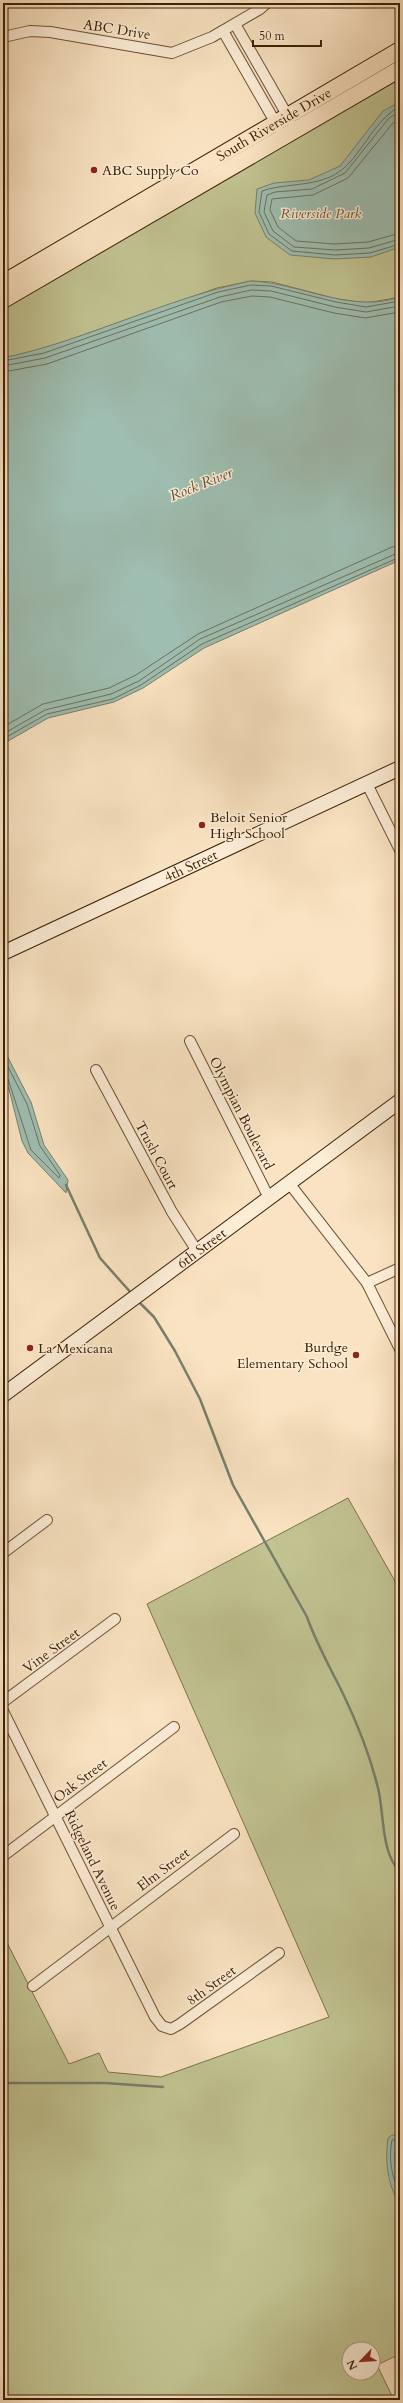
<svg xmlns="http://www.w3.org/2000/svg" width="403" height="2403" font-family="Cardo,serif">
  <rect width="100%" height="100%" fill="#fae3c2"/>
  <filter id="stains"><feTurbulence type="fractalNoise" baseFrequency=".005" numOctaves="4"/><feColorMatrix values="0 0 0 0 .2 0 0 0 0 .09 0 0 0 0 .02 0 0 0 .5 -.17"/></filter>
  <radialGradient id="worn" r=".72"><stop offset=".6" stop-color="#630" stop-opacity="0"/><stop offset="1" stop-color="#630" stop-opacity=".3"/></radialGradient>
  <g fill="#c1c391" stroke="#7e724c" fill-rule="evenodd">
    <polygon points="400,75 400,297 367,303 337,299 272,282 251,281 217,288 43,349 3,358 3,307"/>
    <path d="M348 1498 400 1590V2354L377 2365 394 2400H3V1935L69 2064 99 2053 108 2072 161 2077 329 2017 147 1604ZM349 2349H373V2373H349Z"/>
  </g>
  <g fill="#9ebeb1" stroke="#777f6d">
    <polygon points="400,102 400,247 371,257 335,259 290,255 266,237 255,213 257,189 274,183 309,180 340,166 383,111"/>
    <path d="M251 281C300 283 351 314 400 297V560L204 648 143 688 114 702 48 718 3 744V358C88 340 166 298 251 281Z"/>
    <polygon points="3,1048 31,1102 44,1145 68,1180 66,1193 28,1153 22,1141 9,1089 3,1078"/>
    <path d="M392 2135 400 2136V2205C387 2184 385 2161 388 2138Z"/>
  </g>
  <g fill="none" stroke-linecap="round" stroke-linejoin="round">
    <g stroke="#6d705c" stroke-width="1">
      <path d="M400 106C373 122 365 149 343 169 320 188 288 182 262 191L259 212 269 234 292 251 335 255 370 253 400 244"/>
      <polyline points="400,112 389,118 345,173 312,189 275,192 267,195 264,212 273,231 294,247 335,250 369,248 400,239"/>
      <polyline points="400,119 393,123 348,178 313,195 272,199 270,210 278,227 296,241 335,244 368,242 400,233"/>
      <polyline points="3,361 44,353 218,292 251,285 271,286 336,302 366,307 400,301"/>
      <polyline points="3,366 45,358 220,297 251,290 271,291 335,307 366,312 400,306"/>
      <polyline points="3,372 47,364 221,302 252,296 270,297 334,313 365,318 400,312"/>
      <polyline points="3,727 43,704 109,688 136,675 198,634 392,547 400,546"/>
      <polyline points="3,734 45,710 111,694 139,681 200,639 400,552"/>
      <polyline points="3,739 47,714 113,699 141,685 202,644 400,557"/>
      <polyline points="3,1057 27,1104 40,1146 60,1175 59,1178 31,1150 8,1079 3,1077"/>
      <path d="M400 2139 392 2140C388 2161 392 2176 400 2195"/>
      <path d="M400 2144 396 2146C394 2159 395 2170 400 2182"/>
    </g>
    <g stroke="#777f6d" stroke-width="2.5">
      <polyline points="66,1185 100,1258 132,1294"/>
      <path d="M138 1301 154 1317 175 1351 200 1399 233 1485 307 1617C314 1637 323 1654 332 1672 351 1708 368 1748 378 1788 384 1811 381 1855 400 1871"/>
      <polyline points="3,2083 105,2083 163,2087"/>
    </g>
    <g stroke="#6c5235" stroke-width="12">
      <g id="street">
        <polyline points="235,24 290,120"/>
        <polyline points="223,31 278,127"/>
        <polyline points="3,37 30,31 50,32 172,53 212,37 260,9 267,3"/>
        <polyline points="367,784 400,850"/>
        <polyline points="190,1041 269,1198"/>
        <polyline points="96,1070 172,1212 197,1251"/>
        <polyline points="289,1183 367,1283 400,1349"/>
        <polyline points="367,1283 400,1268"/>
        <polyline points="3,1553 47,1520"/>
        <polyline points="3,1702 115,1619"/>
        <polyline points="3,1711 155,2017 162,2026 171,2029 180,2024 279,1953"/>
        <polyline points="3,1856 174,1727"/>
        <polyline points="33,1986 234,1834"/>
      </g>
    </g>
    <g stroke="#3c2106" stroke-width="16">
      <g id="secondary">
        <path id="s1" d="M3 953 400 768"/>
        <path id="s2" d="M3 1395 400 1101"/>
      </g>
    </g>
    <g stroke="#3c2106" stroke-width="18">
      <g id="primary">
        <path id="s3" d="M3 283 400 50"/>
        <polyline points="3,300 400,69"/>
      </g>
    </g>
    <use href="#street" stroke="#fcedd7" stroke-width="10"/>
    <use href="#secondary" stroke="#fcedd7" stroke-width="14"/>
    <use href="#primary" stroke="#fae3c2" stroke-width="16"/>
  </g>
  <g fill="#8f2418" stroke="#fcedd7" stroke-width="1.5">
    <circle cx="94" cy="170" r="4"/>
    <circle cx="202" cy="825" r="4"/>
    <circle cx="30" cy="1348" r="4"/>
    <circle cx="356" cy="1355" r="4"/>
  </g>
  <g text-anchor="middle" stroke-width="3" stroke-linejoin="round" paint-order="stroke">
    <g font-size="14" fill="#3c2106" stroke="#fcedd7">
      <text transform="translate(117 29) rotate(9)" y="5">ABC Drive</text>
      <text dy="5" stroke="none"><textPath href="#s3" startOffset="314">South Riverside Drive</textPath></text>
      <text dy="5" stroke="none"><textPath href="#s1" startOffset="207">4th Street</textPath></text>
      <text transform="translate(242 1113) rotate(63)" y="5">Olympian Boulevard</text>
      <text transform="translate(157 1155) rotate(62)" y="5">Trush Court</text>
      <text dy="5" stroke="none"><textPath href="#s2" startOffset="247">6th Street</textPath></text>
      <text transform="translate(51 1650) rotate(-36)" y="5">Vine Street</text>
      <text transform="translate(80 1780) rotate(-37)" y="5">Oak Street</text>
      <text transform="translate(93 1860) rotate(64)" y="5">Ridgeland Avenue</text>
      <text transform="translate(163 1869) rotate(-37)" y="5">Elm Street</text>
      <text transform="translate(211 1985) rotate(-36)" y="5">8th Street</text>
    </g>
    <g font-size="14" fill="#3c2106" stroke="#fcedd7" text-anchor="start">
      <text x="102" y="175">ABC Supply Co</text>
      <text x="210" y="822">Beloit Senior<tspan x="210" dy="16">High School</tspan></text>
      <text x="348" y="1352" text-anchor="end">Burdge<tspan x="348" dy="16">Elementary School</tspan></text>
      <text x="38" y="1353">La Mexicana</text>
    </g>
    <g font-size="14" font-style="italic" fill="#645230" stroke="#fcedd7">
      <text x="321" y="218">Riverside Park</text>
    </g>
    <g font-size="15" font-style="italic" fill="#595039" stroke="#fcedd7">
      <text transform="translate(201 484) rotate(-22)" y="5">Rock River</text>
    </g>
  </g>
  <rect width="403" height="2403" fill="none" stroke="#fae3c2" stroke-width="16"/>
  <rect x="4" y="4" width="395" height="2395" fill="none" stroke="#3c2106" stroke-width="2"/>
  <rect x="8" y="8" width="387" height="2387" fill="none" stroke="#3c2106"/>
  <g transform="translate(361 2361) rotate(245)"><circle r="19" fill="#fcedd7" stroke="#af9b83"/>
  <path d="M0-3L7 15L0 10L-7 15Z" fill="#8f2418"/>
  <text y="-6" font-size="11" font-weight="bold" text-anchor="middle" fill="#3c2106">N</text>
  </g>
  <path d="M253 40v6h68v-6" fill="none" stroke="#3c2106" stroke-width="2"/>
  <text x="259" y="40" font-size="12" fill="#3c2106" stroke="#fcedd7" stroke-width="3" paint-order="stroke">50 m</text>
  <rect width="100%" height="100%" filter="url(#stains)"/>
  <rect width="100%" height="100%" fill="url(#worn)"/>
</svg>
